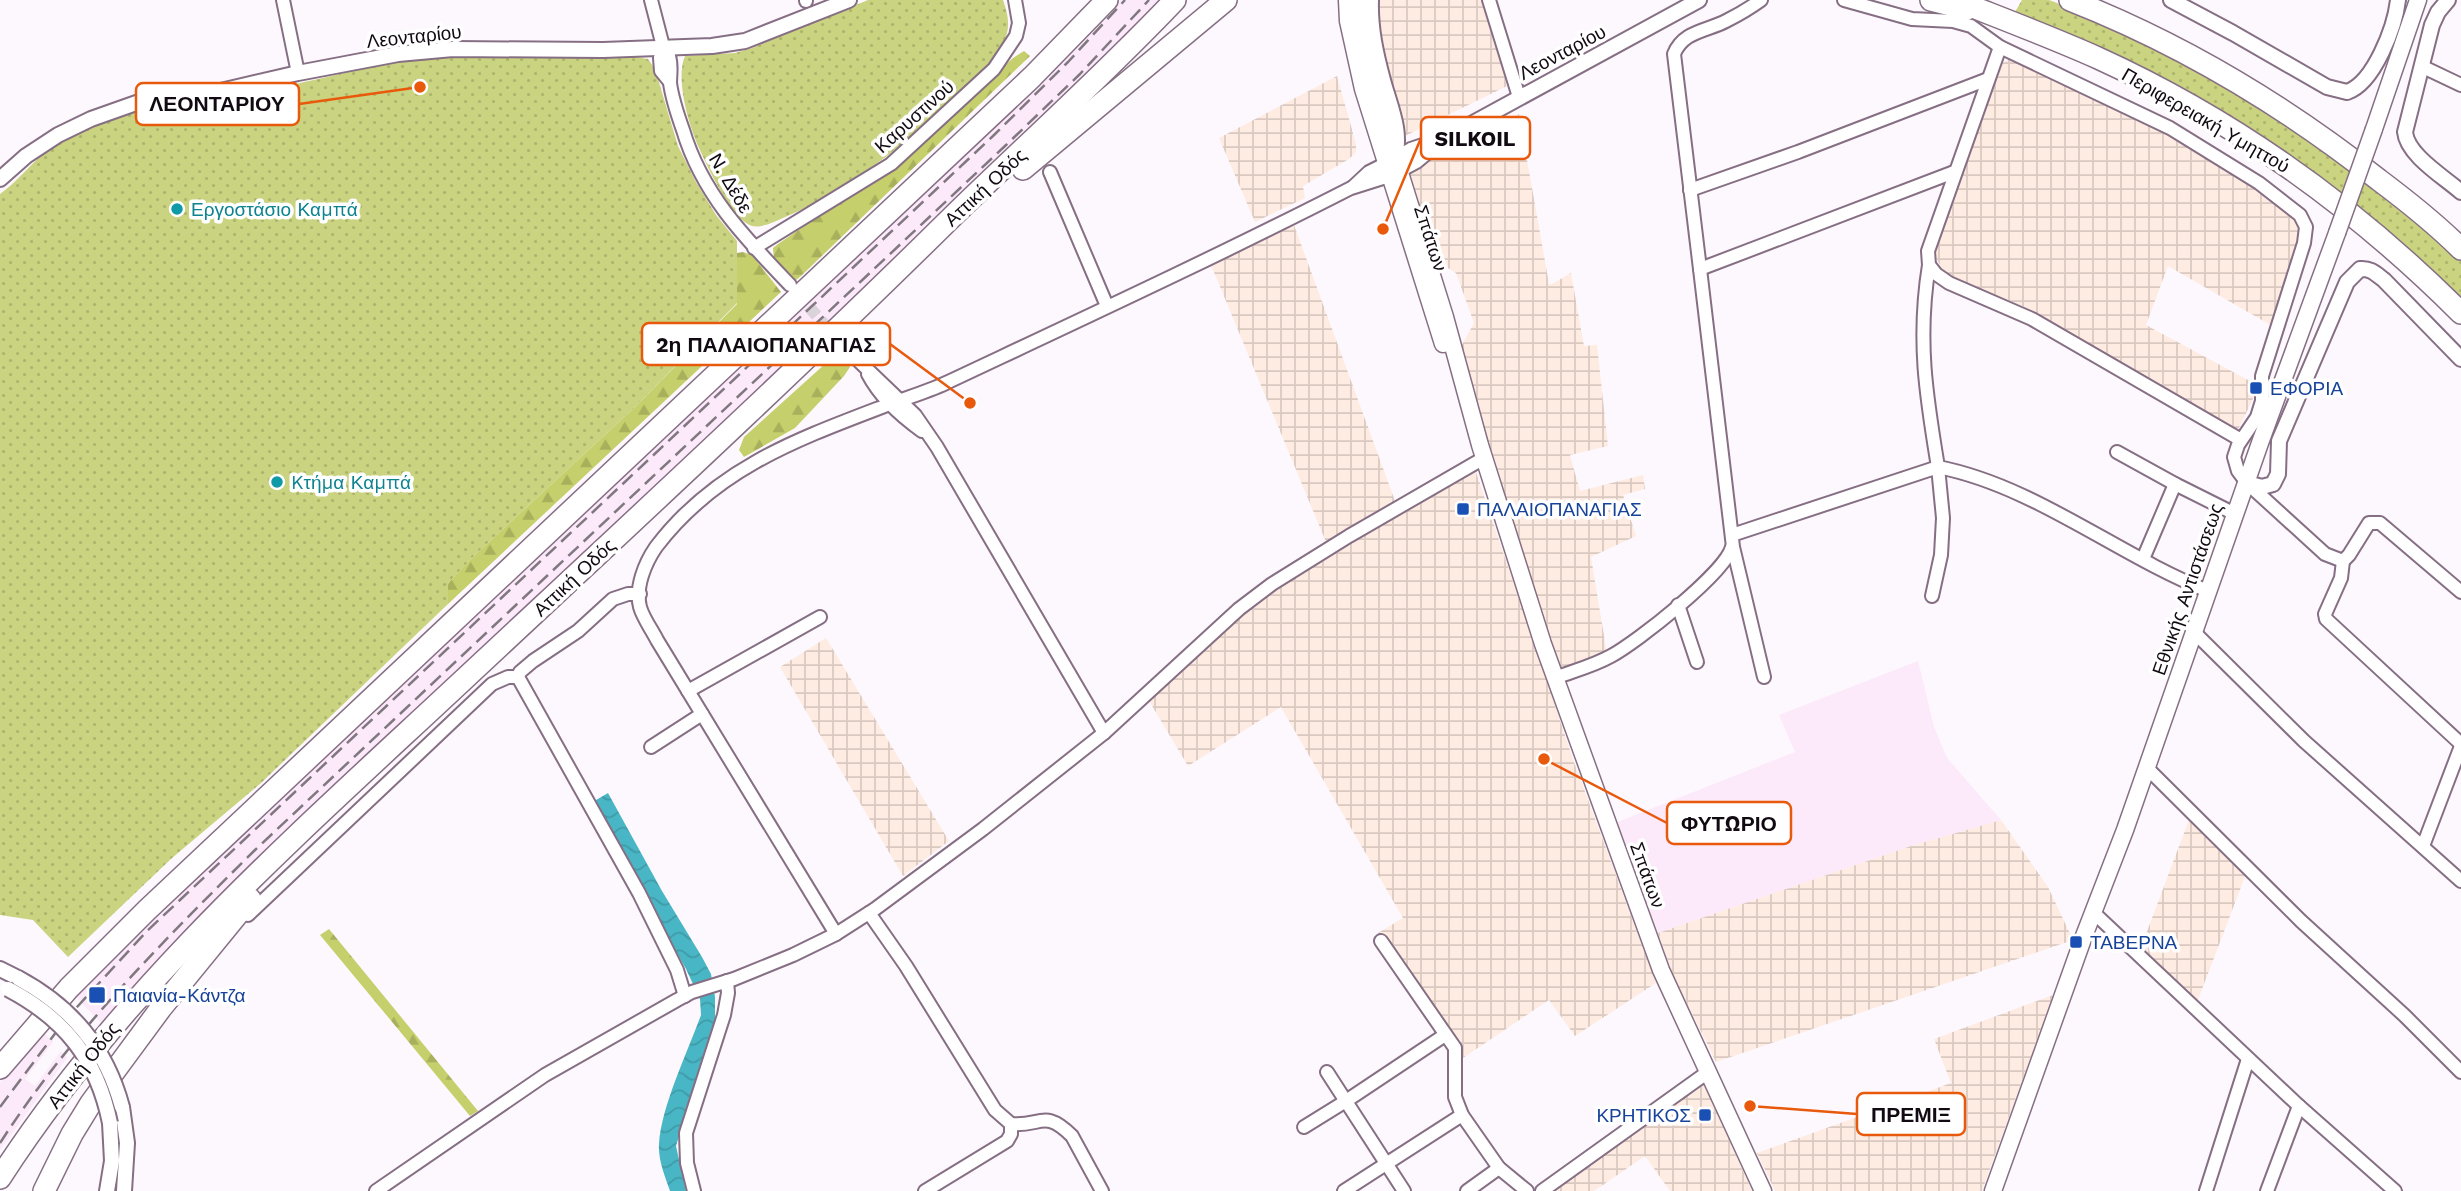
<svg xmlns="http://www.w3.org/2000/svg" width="2461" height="1191" font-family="'Work Sans',sans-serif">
  <defs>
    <pattern id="industrial-grid" width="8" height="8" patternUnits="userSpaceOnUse" patternTransform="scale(1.75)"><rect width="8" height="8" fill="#feece2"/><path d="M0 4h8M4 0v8" fill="none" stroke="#d9c9c1"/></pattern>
    <pattern id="green-dots" width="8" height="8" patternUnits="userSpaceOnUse" patternTransform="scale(1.75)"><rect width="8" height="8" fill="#cad37f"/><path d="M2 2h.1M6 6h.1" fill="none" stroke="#acb46d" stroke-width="1.8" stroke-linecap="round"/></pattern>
    <pattern id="forest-firs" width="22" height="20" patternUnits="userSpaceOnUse" patternTransform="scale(1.75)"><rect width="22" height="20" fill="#c5cf6b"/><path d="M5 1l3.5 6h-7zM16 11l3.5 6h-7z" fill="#a8b05c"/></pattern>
    <pattern id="water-waves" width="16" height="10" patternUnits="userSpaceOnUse" patternTransform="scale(1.75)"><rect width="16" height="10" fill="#49b6c5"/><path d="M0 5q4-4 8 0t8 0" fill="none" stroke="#3f9ba8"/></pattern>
  </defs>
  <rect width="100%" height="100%" fill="#fdf8fd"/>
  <g fill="#fce9fa">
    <polygon points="1118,0 1160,0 1118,45 789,363 257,860 179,938 101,1023 73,994 943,177 1019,104"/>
    <polygon points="1918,661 1934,727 1947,758 2001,820 1911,846 1658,933 1615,823 1795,752 1779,715"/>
    <polygon points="42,1031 53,1042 25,1079 35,1086 61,1051 67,1058 0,1150 0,1082"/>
  </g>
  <g fill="url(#industrial-grid)">
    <polygon points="1375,0 1486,0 1507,86 1405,136 1379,46"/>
    <polygon points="2012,58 2053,75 2202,151 2284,205 2303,235 2274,327 2168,266 2146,325 2259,386 2239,428 2233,429 2023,306 1958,280 1943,270 1932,251 2000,64"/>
    <polygon points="1337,76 1356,144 1356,152 1349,159 1303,186 1305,198 1255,222 1219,138"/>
    <polygon points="1519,114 1549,284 1552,284 1571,273 1584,346 1597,345 1608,446 1570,455 1580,491 1643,475 1645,489 1623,495 1636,536 1591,557 1607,654 1559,671 1458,352 1474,323 1456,273 1432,258 1410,176 1411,168 1432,152"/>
    <polygon points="1294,225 1395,501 1326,542 1211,265"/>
    <polygon points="1475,469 1574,762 1656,983 1575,1036 1549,1000 1460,1060 1425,1000 1378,933 1403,918 1281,707 1188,766 1148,699 1245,609 1304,567"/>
    <polygon points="826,638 949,841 903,876 780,667"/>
    <polygon points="2190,817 2246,874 2196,1005 2140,950"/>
    <polygon points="2001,820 2048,887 2073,940 1716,1062 1674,977 1658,933 1911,846"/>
    <polygon points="2053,995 1982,1191 1775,1191 1757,1153 1951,1083 1934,1039"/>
    <polygon points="1702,1080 1752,1191 1670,1191 1645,1156 1594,1191 1546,1191"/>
  </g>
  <g fill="url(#green-dots)">
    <path d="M868 0H1003C1008 14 1011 27 1004 41 991 66 968 86 948 104 898 150 845 192 783 218 773 222 763 228 752 226 732 220 708 168 699 148 689 126 675 79 685 56L735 53 752 48Z"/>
    <path d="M2022 0H2049L2073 9 2125 32 2227 86 2330 152 2429 231 2461 261V298C2387 227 2306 161 2218 108 2154 69 2084 41 2015 12Z"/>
    <path d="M461 55H625L648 59 655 69 678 146 696 182 716 215 737 241V303L633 409 476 554 448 583V604L261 783 172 858 68 957 33 920 0 915V194C25 176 40 150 69 135 90 125 116 115 140 110 169 104 200 105 230 99 307 83 382 60 461 55Z"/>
  </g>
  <g fill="url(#forest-firs)">
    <polygon points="1024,51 1030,56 801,276 795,281 774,260 773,248 778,244 909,155 1013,58"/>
    <polygon points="743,252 752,255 781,292 448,604 448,583 476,554 633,409 737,304 737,253"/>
    <polygon points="836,354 845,358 850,367 844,376 795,428 744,457 739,450 744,437"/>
    <polygon points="329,929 478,1111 470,1116 320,935"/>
  </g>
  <path fill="url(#water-waves)" d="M608 793 662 891 702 957 711 974 715 997V1031L686 1113 676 1146 686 1191H670C665 1176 658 1160 659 1144 661 1107 688 1051 701 1015L700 999 686 969 591 803Z"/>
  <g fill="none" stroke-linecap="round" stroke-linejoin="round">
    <polyline stroke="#dad4da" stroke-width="12" stroke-dasharray="12 6" stroke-linecap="butt" points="797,293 836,338"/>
    <g stroke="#866f84" stroke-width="16">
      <g id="minor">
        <polyline points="283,0 298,73"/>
        <path d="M651 0 665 54 669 56C672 66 670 74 670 83 672 98 678 116 683 130 702 194 745 238 790 285"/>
        <polyline points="806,0 806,1"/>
        <polyline points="1489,0 1519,97"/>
        <path d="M1761 0C1750 8 1738 15 1726 21 1707 31 1683 31 1674 54L1700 269 1954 172"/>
        <polyline points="1844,0 1912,19 1953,21 1971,26 2000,47 2170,128 2259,183 2300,215 2306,227 2304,243 2262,376 2262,401 2257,417 2238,445 2234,457 2238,471 2247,483 2325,554 2343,561 2349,555 2369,523 2380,523 2461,592"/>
        <polyline points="2000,47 1928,251 1929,265 1936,274 1949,283 2032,319 2241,440"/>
        <polyline points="665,54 660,58 661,71 670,82"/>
        <polyline points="2421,66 2461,85"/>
        <polyline points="1050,172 1107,306"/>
        <path d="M1354 186 1369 172 1395 159C1404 133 1391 106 1384 80 1377 54 1371 28 1372 0"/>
        <polyline points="1690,190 1798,152 1988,79"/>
        <polyline points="754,248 891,164 994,69 1016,36 1019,23 1015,0"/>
        <path d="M1929 265C1917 339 1926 395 1938 467 2035 486 2117 555 2208 591"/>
        <polyline points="1700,269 1733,547 1764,677"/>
        <polyline points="842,345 915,415 937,447 1104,733"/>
        <path d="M868 374C880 397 901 416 922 431"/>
        <polyline points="2117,452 2175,484 2235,514"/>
        <polyline points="1732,535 1938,467 1943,518 1941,555 1932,596"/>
        <polyline points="2143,559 2175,484"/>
        <polyline points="2343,561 2341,578 2325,614 2326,619 2461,744"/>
        <polyline points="640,594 628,594 613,599 578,631 533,661 520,672 518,677 639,893 677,970 685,996"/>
        <polyline points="1678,605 1697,662"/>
        <polyline points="2194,632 2304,741 2461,881"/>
        <path d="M1555 678C1573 671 1593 666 1611 656 1637 642 1725 573 1732 547"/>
        <polyline points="688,691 820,617"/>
        <polyline points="651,747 702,714"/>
        <polyline points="2147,768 2301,921 2405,1016 2461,1072"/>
        <polyline points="2423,846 2461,746"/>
        <polyline points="2093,912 2299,1106 2395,1191"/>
        <path d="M869 913 906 966 995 1110 1011 1124C1041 1127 1044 1108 1072 1136L1102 1191"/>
        <polyline points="248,915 492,684 508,677 518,677"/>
        <path d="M836 934 657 640C652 630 643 618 640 607 635 587 645 563 656 547 716 468 798 439 887 405 906 398 927 392 946 383 1082 319 1218 256 1351 188L1389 176"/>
        <polyline points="1381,941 1455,1048 1455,1097 1462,1115 1499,1168"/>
        <polyline points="1327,1072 1404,1191"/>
        <polyline points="1304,1127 1346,1101 1445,1035"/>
        <polyline points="376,1191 545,1075 677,1000 692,992 734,979 793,955 836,934 875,909 983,829 1104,733 1239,609 1272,584 1349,536 1484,458"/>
        <polyline points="694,1191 687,1163 686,1133 724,1015 728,993 727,981"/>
        <polyline points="925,1191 1007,1141 1011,1134 1011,1124"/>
        <polyline points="1344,1191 1462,1115"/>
        <polyline points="1467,1191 1499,1168 1527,1191"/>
        <polyline points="1542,1191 1708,1072"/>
        <polyline points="2206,1191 2248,1059"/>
        <polyline points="2267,1191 2299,1106"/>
      </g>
    </g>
    <g stroke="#866f84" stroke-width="18">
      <g id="tertiary">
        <path d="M2171 0 2233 33 2327 87 2347 92C2374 83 2395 27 2398 0"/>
        <path d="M2448 0 2438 12 2432 25 2405 132C2407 155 2444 177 2461 192"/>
        <polyline points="1395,159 1411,150 1444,139 1699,0"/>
        <polyline points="1390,175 1416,161 1434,146"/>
        <polyline points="0,179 26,156 58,135 91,119 139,102 195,97 298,73 398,54 453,49 603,50 712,46 745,41 849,0"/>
        <path d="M2247 483 2262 487 2273 484 2278 474 2279 441 2347 282 2360 269C2371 268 2376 274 2384 280L2461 359"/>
        <polyline points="0,969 18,978"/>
        <polyline points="122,1107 127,1143 124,1191"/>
        <polyline points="107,1191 112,1161 110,1123"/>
      </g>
    </g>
    <g stroke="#866f84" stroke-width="19">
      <g id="secondary">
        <polyline points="1347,0 1348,21 1363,89 1443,344"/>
        <polyline points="1358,0 1363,44 1386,128 1445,317 1480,445 1543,644 1661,970 1763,1191"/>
        <polyline points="2374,129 2418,0"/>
        <polyline points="1993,1191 2084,936 2125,830 2260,443 2337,233"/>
      </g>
    </g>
    <g stroke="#866f84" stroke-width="24">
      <g id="motorway">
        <polyline points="1931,0 1967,9"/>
        <path d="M1955 0C2003 19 2051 37 2098 58 2234 120 2356 208 2461 313"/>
        <path d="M2070 0C2182 44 2285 106 2379 180 2407 201 2436 224 2461 249"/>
        <polyline points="1023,169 1226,0"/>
        <polyline points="0,1068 69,988 147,910 1032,77 1107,0"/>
        <path d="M0 1178C123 987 295 837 460 683 626 528 792 375 953 216 1027 144 1104 75 1175 0"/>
        <polyline points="44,1191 72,1134 91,1103 161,1008 250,899"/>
      </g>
    </g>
    <use href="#minor" stroke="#fff" stroke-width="12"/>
    <use href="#tertiary" stroke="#fff" stroke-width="14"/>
    <use href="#secondary" stroke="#fff" stroke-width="16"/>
    <use href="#motorway" stroke="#fff" stroke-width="21"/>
    <g stroke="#7f787f" stroke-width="2.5" stroke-dasharray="14 7" stroke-linecap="butt">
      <polyline points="0,1107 66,1019 147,931 993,136 1068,62 1125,0"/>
      <path d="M0 1143C71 1033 162 942 255 850L1005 146 1080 74 1149 0"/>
    </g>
    <g stroke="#866f84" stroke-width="18" stroke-linecap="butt">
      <g id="tertiary-bridge">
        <path d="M18 978C72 1007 106 1048 122 1107"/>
        <path d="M8 989C65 1019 97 1059 110 1123"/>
      </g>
    </g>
    <g stroke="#866f84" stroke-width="19" stroke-linecap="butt">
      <polyline id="secondary-bridge" points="2337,233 2374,129"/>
    </g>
    <use href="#tertiary-bridge" stroke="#fff" stroke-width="14"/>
    <use href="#secondary-bridge" stroke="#fff" stroke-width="16"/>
  </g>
  <g fill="#0f9aa8" stroke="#fff" stroke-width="2.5">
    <circle cx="177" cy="209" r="7"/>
    <circle cx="277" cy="482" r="7"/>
  </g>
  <g fill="#1a4fb4" stroke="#fff" stroke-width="2.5">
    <rect x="2249" y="381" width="14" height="14" rx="3.5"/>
    <rect x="1456" y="502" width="14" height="14" rx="3.5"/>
    <rect x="2069" y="935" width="14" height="14" rx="3.5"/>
    <rect x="88" y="986" width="18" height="18" rx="3.5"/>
    <rect x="1698" y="1108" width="14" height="14" rx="3.5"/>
  </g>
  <g text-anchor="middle" stroke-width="7" stroke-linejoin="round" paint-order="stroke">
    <g font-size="19" fill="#120a12" stroke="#fff">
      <text transform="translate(414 36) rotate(-6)" y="7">Λεονταρίου</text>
      <text transform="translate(1562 52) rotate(-28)" y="7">Λεονταρίου</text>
      <text transform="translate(914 116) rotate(-42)" y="7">Καρυστινού</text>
      <text transform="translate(2206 120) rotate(30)" y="7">Περιφερειακή Υμηττού</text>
      <text transform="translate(731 183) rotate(59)" y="7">Ν. Δέδε</text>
      <text transform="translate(985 187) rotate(-43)" y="7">Αττική Οδός</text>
      <text transform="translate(1431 238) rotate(72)" y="7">Σπάτων</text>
      <text transform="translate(574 577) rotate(-43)" y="7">Αττική Οδός</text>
      <text transform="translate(2187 589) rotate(-71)" y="7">Εθνικής Αντιστάσεως</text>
      <text transform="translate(1648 875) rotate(70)" y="7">Σπάτων</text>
      <text transform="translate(83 1065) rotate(-52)" y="7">Αττική Οδός</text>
    </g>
    <g font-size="19" fill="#0d838f" stroke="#fff" text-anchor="start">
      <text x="191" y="216">Εργοστάσιο Καμπά</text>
      <text x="291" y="489">Kτήμα Καμπά</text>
    </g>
    <g font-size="19" fill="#164399" stroke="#fff" text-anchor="start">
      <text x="2270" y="395">ΕΦΟΡΙΑ</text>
      <text x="1477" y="516">ΠΑΛΑΙΟΠΑΝΑΓΙΑΣ</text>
      <text x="2090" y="949">ΤΑΒΕΡΝΑ</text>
      <text x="113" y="1002">Παιανία-Κάντζα</text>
      <text x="1691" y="1122" text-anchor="end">ΚΡΗΤΙΚΟΣ</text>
    </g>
  </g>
  <path fill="none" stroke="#e8590c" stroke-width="2.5" d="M420 87L299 104M1383 229L1421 138M970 403L890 344M1544 759L1667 823M1750 1106L1857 1114"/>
  <g fill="#e8590c" stroke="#fff" stroke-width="2.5">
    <circle cx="420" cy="87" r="7"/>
    <circle cx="1383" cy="229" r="7"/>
    <circle cx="970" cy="403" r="7"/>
    <circle cx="1544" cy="759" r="7"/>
    <circle cx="1750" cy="1106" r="7"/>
  </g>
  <g fill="#fff" stroke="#e8590c" stroke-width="2.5">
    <rect x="136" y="83" width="163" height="42" rx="7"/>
    <rect x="1421" y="117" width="109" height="42" rx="7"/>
    <rect x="642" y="323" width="248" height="42" rx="7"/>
    <rect x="1667" y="802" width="124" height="42" rx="7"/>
    <rect x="1857" y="1093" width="108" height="42" rx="7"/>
  </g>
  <g font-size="21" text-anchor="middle" font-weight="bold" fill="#120a12">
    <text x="217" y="111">ΛΕΟΝΤΑΡΙΟΥ</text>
    <text x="1475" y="146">SILKOIL</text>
    <text x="766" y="352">2η ΠΑΛΑΙΟΠΑΝΑΓΙΑΣ</text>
    <text x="1729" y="831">ΦΥΤΩΡΙΟ</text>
    <text x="1911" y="1122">ΠΡΕΜΙΞ</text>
  </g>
</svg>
